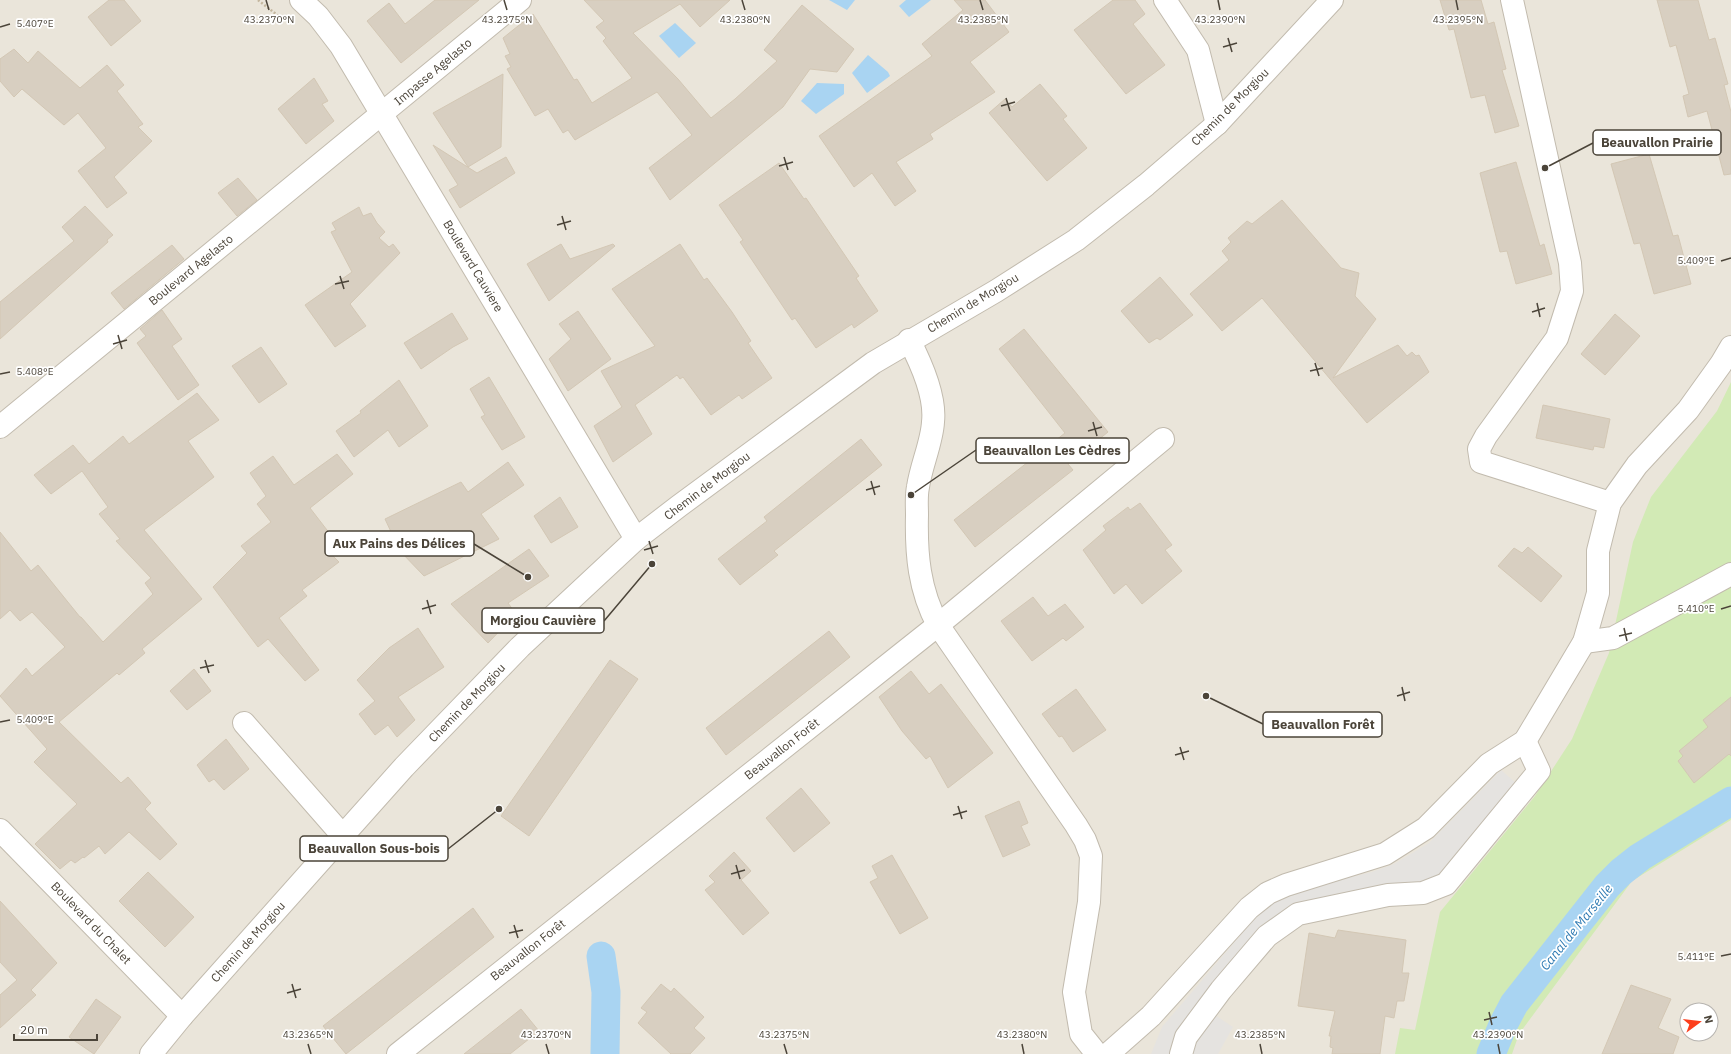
<svg xmlns="http://www.w3.org/2000/svg" width="1731" height="1054" font-family="'IBM Plex Sans',sans-serif">
  <rect width="100%" height="100%" fill="#f6f3ec"/>
  <path fill="#eae5da" fill-rule="evenodd" d="M0 0H1731V1054H0ZM1687 1010H1711V1034H1687Z"/>
  <polygon fill="#d2eab5" points="1731,382 1731,820 1632,881 1519,1034 1512,1054 1395,1054 1400,1028 1415,1030 1440,912 1535,796 1572,739 1609,653 1633,542 1651,497 1717,411"/>
  <polygon fill="#e5e3e0" points="1501,770 1524,790 1446,884 1298,914 1207,1010 1233,1027 1218,1054 1151,1054 1162,1027 1269,902 1298,890 1372,872 1394,864 1429,843"/>
  <g fill="#a9d4f2">
    <polygon points="829,0 855,0 847,10"/>
    <polygon points="906,0 931,0 909,17 899,6"/>
    <polygon points="675,23 696,43 679,58 659,36"/>
    <polygon points="868,55 888,72 890,76 867,93 852,73"/>
    <polygon points="817,83 844,84 844,94 816,114 801,101"/>
  </g>
  <g fill="none" stroke-linecap="round" stroke-linejoin="round">
    <g stroke="#a9d4f2" stroke-width="29">
      <polyline points="601,956 606,992 605,1054"/>
      <polyline points="1491,1054 1503,1025 1514,1004 1607,886 1621,872 1640,857 1731,801"/>
    </g>
  </g>
  <g fill="#d8cfc1" stroke="#d3c7b4">
    <polygon points="109,0 124,0 141,21 111,46 88,17"/>
    <polygon points="435,0 479,0 401,63 367,21 389,3 405,24"/>
    <polygon points="584,0 730,0 700,27 680,4 633,33 678,79 711,118 735,99 777,61 764,50 802,5 854,49 837,72 810,69 783,107 670,200 649,168 692,135 657,92 575,140 568,130 563,133 548,109 535,116 507,69 511,67 505,56 510,54 503,38 533,14 574,80 577,79 592,103 632,78 603,41 606,38 596,27 604,21"/>
    <polygon points="954,0 985,0 1009,32 970,62 995,92 930,134 933,139 896,162 916,191 895,206 872,173 854,187 819,136 932,56 922,44 963,10"/>
    <polygon points="1113,0 1135,0 1145,14 1133,24 1165,65 1126,94 1074,30"/>
    <polygon points="1440,0 1481,0 1488,24 1494,22 1506,69 1502,70 1519,126 1495,133 1485,95 1471,98 1454,29 1449,30"/>
    <polygon points="1657,0 1698,0 1709,40 1715,38 1728,84 1724,85 1731,112 1731,174 1724,175 1707,111 1688,117 1683,96 1689,94 1676,45 1670,47"/>
    <polygon points="14,49 28,63 38,51 80,88 107,65 124,85 117,91 143,124 138,127 152,141 114,177 127,193 107,208 78,171 106,148 78,113 64,125 22,89 14,97 0,81 0,59"/>
    <polygon points="503,74 501,147 468,167 433,113"/>
    <polygon points="314,78 328,101 322,104 334,121 306,144 278,109"/>
    <polygon points="1040,84 1067,116 1063,119 1087,148 1047,181 989,113 1005,99 1012,107"/>
    <polygon points="433,145 477,173 506,157 515,173 460,208 449,190 458,185"/>
    <polygon points="1649,154 1673,236 1678,235 1691,284 1654,294 1640,243 1634,244 1611,164"/>
    <polygon points="1516,162 1540,246 1544,244 1552,274 1516,284 1507,251 1500,252 1480,173"/>
    <polygon points="779,163 804,199 806,198 859,276 856,278 878,311 854,328 852,324 816,348 795,318 792,320 740,242 743,240 719,205"/>
    <polygon points="238,178 257,200 237,216 218,193"/>
    <polygon points="1282,200 1341,268 1359,273 1355,296 1376,319 1333,378 1398,345 1407,356 1412,352 1416,356 1419,355 1429,372 1367,423 1262,298 1222,331 1190,294 1229,260 1222,251 1231,242 1228,238 1247,221 1252,224"/>
    <polygon points="85,206 113,235 107,240 108,242 0,339 0,302 74,241 62,227"/>
    <polygon points="359,207 363,216 371,213 377,223 385,232 379,238 389,247 393,244 400,253 350,304 366,326 335,347 305,305 352,272 331,232 336,230 332,223"/>
    <polygon points="561,244 570,259 613,244 615,246 549,301 527,264"/>
    <polygon points="680,244 704,280 707,278 732,312 751,341 748,343 772,378 742,399 739,395 711,415 683,377 680,379 677,375 635,405 652,434 613,462 594,426 622,407 601,371 655,346 612,289"/>
    <polygon points="172,245 184,259 124,309 111,293"/>
    <polygon points="1160,277 1193,315 1160,340 1157,338 1149,343 1121,311"/>
    <polygon points="162,310 182,339 172,346 199,385 178,400 137,343 146,336 140,329"/>
    <polygon points="578,311 611,359 568,391 549,359 571,339 559,324"/>
    <polygon points="452,313 468,339 453,347 421,369 404,343"/>
    <polygon points="1615,314 1640,336 1605,375 1581,354"/>
    <polygon points="1024,329 1108,432 1068,464 1073,470 975,547 954,520 1065,433 999,349"/>
    <polygon points="261,347 287,384 259,403 232,366"/>
    <polygon points="489,377 525,437 502,450 481,417 485,415 470,389"/>
    <polygon points="399,380 428,426 399,447 388,430 354,457 336,431 361,413 360,411"/>
    <polygon points="197,393 219,420 188,441 214,477 144,530 202,599 142,649 145,653 119,675 117,673 59,722 121,783 128,777 151,803 145,809 177,844 160,860 129,832 105,854 99,846 84,858 83,857 75,863 71,860 60,869 35,844 77,804 34,762 47,749 0,696 26,668 32,676 65,647 32,612 20,621 10,610 0,619 0,532 31,571 38,565 80,617 81,617 103,642 153,594 145,583 151,578 116,541 120,539 99,514 108,507 82,471 51,494 34,475 73,445 89,464 123,436 129,444"/>
    <polygon points="1543,405 1610,419 1604,448 1594,446 1593,450 1536,438"/>
    <polygon points="861,439 882,465 774,551 778,555 740,585 718,559 767,521 764,517"/>
    <polygon points="337,454 353,474 310,508 337,543 327,550 339,562 302,590 307,596 279,618 319,670 305,681 268,639 258,647 213,587 247,553 241,546 271,522 257,504 266,496 250,473 273,456 294,485"/>
    <polygon points="508,462 524,485 481,514 499,539 424,576 400,551 385,519 461,482 468,492"/>
    <polygon points="560,497 578,527 551,543 534,516"/>
    <polygon points="1140,503 1172,545 1165,550 1182,571 1142,604 1126,584 1114,594 1083,550 1106,530 1103,526 1128,507 1130,510"/>
    <polygon points="1528,547 1562,576 1541,602 1498,566 1514,548 1522,553"/>
    <polygon points="529,549 549,576 508,603 516,614 488,643 451,604"/>
    <polygon points="1033,597 1048,616 1065,604 1084,627 1066,641 1063,638 1032,661 1001,621"/>
    <polygon points="418,628 444,667 398,697 415,720 397,737 388,725 375,735 359,714 375,701 357,680 389,648"/>
    <polygon points="829,631 850,657 726,755 706,728"/>
    <polygon points="610,660 638,679 529,836 501,816"/>
    <polygon points="194,669 211,691 187,710 170,691"/>
    <polygon points="911,671 929,694 941,684 993,753 948,788 930,756 926,759 902,731 879,697"/>
    <polygon points="1076,689 1106,730 1073,752 1062,736 1059,737 1042,714"/>
    <polygon points="1731,697 1731,756 1729,754 1694,783 1678,761 1683,756 1679,751 1708,727 1703,720"/>
    <polygon points="226,739 249,769 224,790 214,779 209,782 197,765"/>
    <polygon points="801,788 830,823 794,852 766,818"/>
    <polygon points="1019,801 1028,823 1021,826 1030,845 1003,857 985,816"/>
    <polygon points="734,852 751,871 741,880 769,913 743,935 705,890 715,882 709,876"/>
    <polygon points="892,855 928,918 900,934 870,882 878,878 872,866"/>
    <polygon points="148,872 194,917 165,947 119,901"/>
    <polygon points="0,901 57,963 31,990 36,995 0,1028 0,995 17,980 0,962"/>
    <polygon points="473,908 494,937 346,1054 323,1026"/>
    <polygon points="1338,930 1406,940 1402,973 1409,973 1404,1001 1397,1001 1394,1018 1385,1016 1380,1054 1332,1054 1333,1048 1330,1047 1331,1036 1329,1036 1335,1011 1298,1006 1309,933 1335,938"/>
    <polygon points="661,984 671,992 674,988 704,1017 694,1028 705,1038 690,1054 671,1054 638,1023 647,1012 641,1008"/>
    <polygon points="1631,985 1671,999 1658,1028 1679,1037 1673,1054 1602,1054"/>
    <polygon points="96,999 121,1017 94,1054 69,1037"/>
    <polygon points="521,1009 539,1031 510,1054 464,1054"/>
  </g>
  <g fill="none" stroke-linecap="round" stroke-linejoin="round">
    <g stroke="#c2bbae" stroke-width="24">
      <g id="minor">
        <polyline points="301,0 318,16 341,46 636,539"/>
        <polyline points="1165,0 1198,50 1217,124"/>
        <polyline points="1512,0 1570,263 1572,291 1557,338 1486,436 1479,449 1481,462 1610,503"/>
        <path d="M909 340C921 363 936 396 933 422 932 442 921 466 918 487 916 496 917 506 917 515 916 554 919 590 938 625L1076 825 1085 840 1091 856 1089 902 1074 992 1081 1034 1097 1054"/>
        <polyline points="0,427 520,0"/>
        <polyline points="1584,642 1613,638 1731,574"/>
        <polyline points="244,723 343,836"/>
        <polyline points="0,830 182,1016"/>
        <polyline points="151,1054 182,1016 404,767 520,647 636,539 679,506 873,363 996,291 1076,240 1146,185 1217,124 1332,0"/>
        <polyline points="398,1054 938,625 1163,439"/>
        <polyline points="1108,1054 1151,1016 1249,908 1268,893 1286,885 1385,854 1426,828 1489,764 1525,741 1584,642 1598,593 1598,551 1610,503 1637,465 1688,410 1721,364 1731,347"/>
        <polyline points="1181,1054 1186,1037 1221,990 1267,936 1298,914 1388,895 1423,893 1446,884 1539,771 1525,741"/>
      </g>
    </g>
    <polyline stroke="#c4b79f" stroke-width="2.5" stroke-dasharray="2 2" stroke-linecap="butt" points="258,0 281,18"/>
    <use href="#minor" stroke="#fff" stroke-width="22"/>
  </g>
  <path fill="none" stroke="#4b4439" stroke-width="1.5" d="M266 0 269 10M504 0 507 10M742 0 745 10M980 0 983 10M1218 0 1220 10M1456 0 1458 10M0 27 10 24M1228 38 1232 52M1223 47 1237 43M1006 98 1010 111M1001 106 1015 102M784 157 788 170M779 166 793 162M562 216 566 230M557 225 571 221M1721 261 1731 258M340 276 344 289M335 284 349 281M1537 303 1540 317M1532 312 1545 308M118 335 122 349M113 344 127 340M1315 363 1319 376M1310 371 1323 368M0 374 10 372M1093 422 1097 436M1088 431 1102 427M871 481 875 495M866 490 880 486M649 541 653 554M644 550 658 546M427 600 431 614M422 609 436 605M1721 609 1731 606M1624 628 1627 641M1619 636 1632 633M205 660 209 673M200 668 214 665M1402 687 1405 701M1397 696 1410 692M0 722 10 720M1180 747 1184 760M1175 755 1189 751M958 806 962 819M953 815 967 811M736 865 740 879M731 874 745 870M514 925 518 938M509 933 523 930M1721 956 1731 954M292 984 296 998M287 993 301 989M1489 1012 1492 1025M1484 1020 1497 1017M308 1044 311 1054M546 1044 549 1054M784 1044 787 1054M1022 1044 1024 1054M1260 1044 1262 1054M1498 1044 1500 1054"/>
  <g text-anchor="middle" stroke-width="3.5" stroke-linejoin="round" paint-order="stroke">
    <g font-size="12" fill="#4b4439" stroke="#fff">
      <text transform="translate(433 72) rotate(-40)" y="4">Impasse Agelasto</text>
      <text transform="translate(1230 107) rotate(-45)" y="4">Chemin de Morgiou</text>
      <text transform="translate(473 266) rotate(59)" y="4">Boulevard Cauviere</text>
      <text transform="translate(191 270) rotate(-39)" y="4">Boulevard Agelasto</text>
      <text transform="translate(973 303) rotate(-31)" y="4">Chemin de Morgiou</text>
      <text transform="translate(707 486) rotate(-37)" y="4">Chemin de Morgiou</text>
      <text transform="translate(467 703) rotate(-46)" y="4">Chemin de Morgiou</text>
      <text transform="translate(782 749) rotate(-38)" y="4">Beauvallon Forêt</text>
      <text transform="translate(91 923) rotate(46)" y="4">Boulevard du Chalet</text>
      <text transform="translate(248 942) rotate(-48)" y="4">Chemin de Morgiou</text>
      <text transform="translate(528 950) rotate(-38)" y="4">Beauvallon Forêt</text>
    </g>
    <g font-size="13" font-style="italic" fill="#2e7ab2" stroke="#fff">
      <text transform="translate(1576 927) rotate(-51)" y="5">Canal de Marseille</text>
    </g>
  </g>
  <g font-size="10" text-anchor="middle" fill="#4b4439" stroke="#fff" stroke-width="3.5" stroke-linejoin="round" paint-order="stroke">
    <text x="269" y="23">43.2370°N</text>
    <text x="507" y="23">43.2375°N</text>
    <text x="745" y="23">43.2380°N</text>
    <text x="983" y="23">43.2385°N</text>
    <text x="1220" y="23">43.2390°N</text>
    <text x="1458" y="23">43.2395°N</text>
    <text x="35" y="27">5.407°E</text>
    <text x="1696" y="264">5.409°E</text>
    <text x="35" y="375">5.408°E</text>
    <text x="1696" y="612">5.410°E</text>
    <text x="35" y="723">5.409°E</text>
    <text x="1696" y="960">5.411°E</text>
    <text x="308" y="1038">43.2365°N</text>
    <text x="546" y="1038">43.2370°N</text>
    <text x="784" y="1038">43.2375°N</text>
    <text x="1022" y="1038">43.2380°N</text>
    <text x="1260" y="1038">43.2385°N</text>
    <text x="1498" y="1038">43.2390°N</text>
  </g>
  <path fill="none" stroke="#4b4439" stroke-width="1.5" d="M1545 168L1593 143M911 495L976 450M528 577L474 544M652 564L604 621M1206 696L1263 724M499 809L448 849"/>
  <g fill="#4b4439" stroke="#fff" stroke-width="1.5">
    <circle cx="1545" cy="168" r="4"/>
    <circle cx="911" cy="495" r="4"/>
    <circle cx="528" cy="577" r="4"/>
    <circle cx="652" cy="564" r="4"/>
    <circle cx="1206" cy="696" r="4"/>
    <circle cx="499" cy="809" r="4"/>
  </g>
  <g fill="#fff" stroke="#4b4439" stroke-width="1.5">
    <rect x="1593" y="130" width="128" height="25" rx="4"/>
    <rect x="976" y="438" width="153" height="25" rx="4"/>
    <rect x="325" y="531" width="149" height="25" rx="4"/>
    <rect x="482" y="608" width="122" height="25" rx="4"/>
    <rect x="1263" y="712" width="119" height="25" rx="4"/>
    <rect x="300" y="836" width="148" height="25" rx="4"/>
  </g>
  <g font-size="13" text-anchor="middle" font-weight="bold" fill="#4b4439">
    <text x="1657" y="147">Beauvallon Prairie</text>
    <text x="1052" y="455">Beauvallon Les Cèdres</text>
    <text x="399" y="548">Aux Pains des Délices</text>
    <text x="543" y="625">Morgiou Cauvière</text>
    <text x="1323" y="729">Beauvallon Forêt</text>
    <text x="374" y="853">Beauvallon Sous-bois</text>
  </g>
  <g transform="translate(1699 1022) rotate(75)"><circle r="19" fill="#ffffff" stroke="#b7b4b0"/>
  <path d="M0-3L7 15L0 10L-7 15Z" fill="#fc3f1d"/>
  <text y="-6" font-size="11" font-weight="bold" text-anchor="middle" fill="#4b4439">N</text>
  </g>
  <path d="M14 1034v6h83v-6" fill="none" stroke="#4b4439" stroke-width="2"/>
  <text x="20" y="1034" font-size="12" fill="#4b4439" stroke="#ffffff" stroke-width="3" paint-order="stroke">20 m</text>
</svg>
